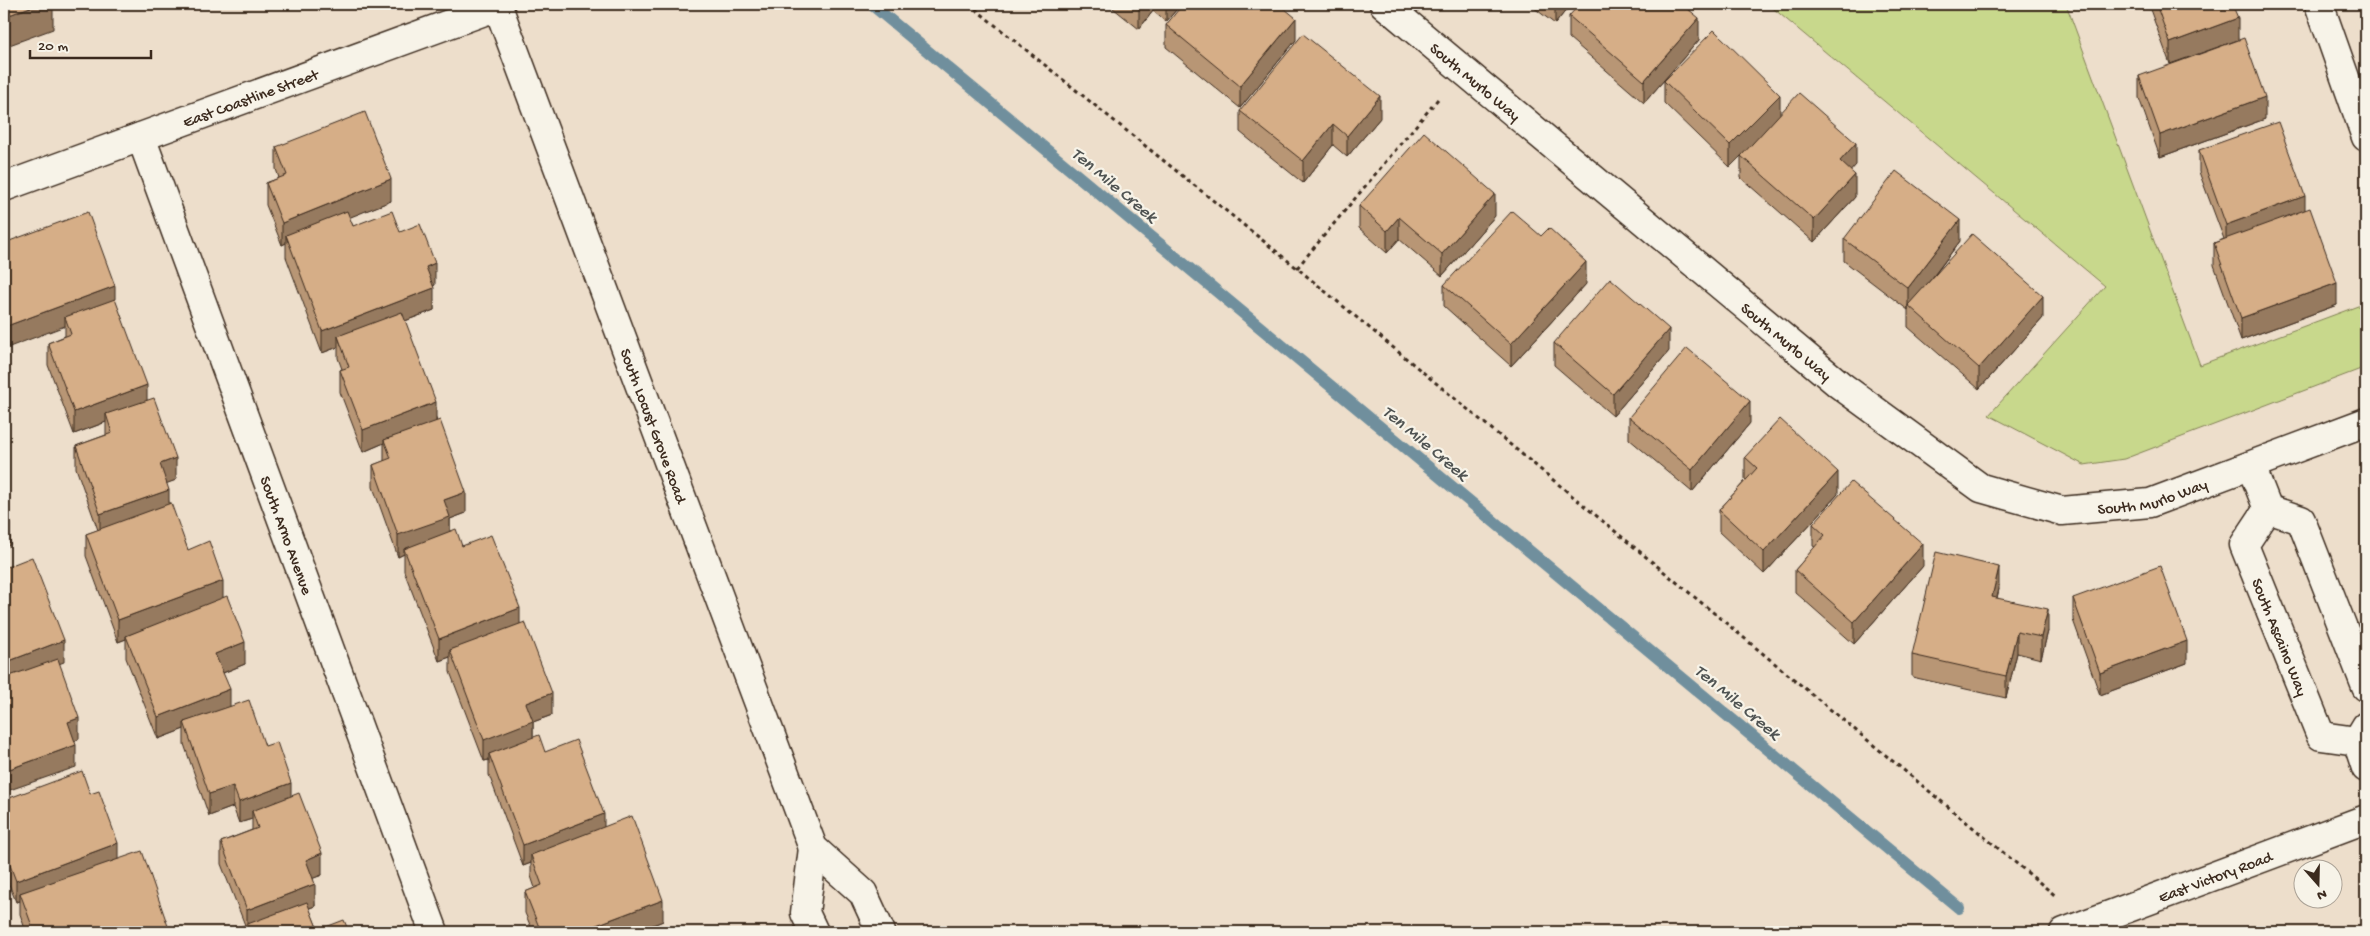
<svg xmlns="http://www.w3.org/2000/svg" width="2370" height="936" font-family="'Gochi Hand',sans-serif">
  <rect width="100%" height="100%" fill="#eddecb"/>
  <filter id="ink" filterUnits="userSpaceOnUse"><feTurbulence type="fractalNoise" baseFrequency=".02" numOctaves="2"/><feDisplacementMap in="SourceGraphic" scale="10" xChannelSelector="R" yChannelSelector="G"/><feConvolveMatrix kernelMatrix="1 2 1 2 8 2 1 2 1" color-interpolation-filters="sRGB"/></filter>
  <g filter="url(#ink)">
    <polygon fill="#c8d88c" stroke="#828155" points="1768,4 2066,4 2200,365 2366,303 2366,367 2124,459 2084,465 1989,415 2105,286"/>
    <g fill="none" stroke-linecap="round" stroke-linejoin="round">
      <polyline stroke="#6f8f9d" stroke-width="12" points="871,4 1959,908"/>
      <g stroke="#3b2a1e" stroke-width="31">
        <g id="street">
          <path id="s1" d="M1384 4 1840 385 1981 488 2062 511 2150 503 2366 422"/>
          <polyline points="2319,4 2366,137"/>
          <path id="s2" d="M141 137 434 932"/>
          <path id="s3" d="M4 187 498 6"/>
          <polyline points="2251,466 2268,509"/>
          <path id="s4" d="M2268 509 2244 545 2321 736 2357 741 2366 726"/>
          <polyline points="2268,509 2301,520 2366,687"/>
          <polyline points="2357,741 2366,768"/>
        </g>
      </g>
      <g stroke="#3b2a1e" stroke-width="31">
        <g id="secondary">
          <path id="s5" d="M497 4 813 848 863 893 881 932"/>
          <polyline points="813,848 805,913 814,932"/>
          <path id="s6" d="M2064 932 2366 819"/>
        </g>
      </g>
      <g stroke="#3b2a1e" stroke-width="3" stroke-dasharray="4 4" stroke-linecap="butt">
        <polyline points="969,4 1297,268 2057,897"/>
        <polyline points="1297,268 1438,99"/>
      </g>
      <use href="#street" stroke="#f7f3e8" stroke-width="28"/>
      <use href="#secondary" stroke="#f7f3e8" stroke-width="28"/>
    </g>
    <g fill="#b89674" stroke="#3b2a1e">
      <polygon points="1108,4 1181,4 1166,22 1153,11 1139,29"/>
      <polygon points="1529,4 1571,4 1555,24"/>
      <polygon points="1690,4 1690,10 1699,40 1644,103 1569,38 1569,16"/>
      <polygon points="2148,4 2232,4 2238,40 2170,64"/>
      <polygon points="1166,25 1296,40 1240,108 1166,47"/>
      <polygon points="2139,76 2265,119 2160,157 2139,98"/>
      <polygon points="1664,81 1780,113 1856,165 1850,171 1855,197 1814,242 1741,178 1741,156 1747,150 1730,167 1664,103"/>
      <polygon points="1240,111 1380,118 1347,157 1333,145 1303,183 1240,132"/>
      <polygon points="276,147 391,201 349,217 353,226 400,232 435,285 433,286 434,310 405,321 466,513 450,519 450,531 462,546 520,623 552,715 533,722 533,737 604,827 663,921 635,932 533,932 525,913 525,892 535,888 531,876 531,863 523,866 489,775 489,760 484,761 450,672 450,657 439,661 404,571 404,554 398,557 373,487 373,465 384,461 384,443 363,452 340,392 340,370 342,369 338,358 338,347 322,353 286,257 286,243 282,245 266,205 266,183 279,178 276,169"/>
      <polygon points="2199,150 2305,209 2337,305 2241,340 2214,265 2214,243 2224,239 2199,172"/>
      <polygon points="1359,206 1495,216 1442,276 1399,239 1387,253 1359,228"/>
      <polygon points="1844,239 1960,241 1931,280 2043,318 1979,389 1908,327 1908,310 1844,261"/>
      <polygon points="4,243 115,300 147,400 176,480 166,483 169,503 188,550 223,597 245,664 223,673 230,707 265,746 291,796 322,875 313,878 315,906 309,908 318,930 349,932 245,925 221,864 221,842 252,830 252,819 239,823 233,807 209,816 184,744 184,729 158,739 126,658 126,639 118,642 86,556 86,534 98,530 76,468 76,446 106,435 106,422 74,434 48,365 48,343 65,336 65,326"/>
      <polygon points="1586,284 1511,366 1444,306 1444,285"/>
      <polygon points="1554,343 1669,351 1613,416 1554,365"/>
      <polygon points="1629,417 1750,423 1692,492 1629,439"/>
      <polygon points="1745,457 1838,494 1764,574 1719,532 1719,510 1746,480 1745,479"/>
      <polygon points="1813,524 1923,566 1854,644 1795,592 1795,570 1815,547 1813,546"/>
      <polygon points="1999,589 1997,598 2048,631 2041,659 2017,653 2006,698 1912,677 1912,655"/>
      <polygon points="2073,598 2187,663 2100,695 2073,620"/>
      <polygon points="90,794 118,859 170,932 26,932 20,914 20,901 16,902 5,874 4,800"/>
    </g>
    <g fill="#967a5e" stroke="#3b2a1e">
      <polygon points="38,4 53,4 53,29 4,47 4,17"/>
      <polygon points="1142,4 1153,4 1153,11 1139,29 1139,7"/>
      <polygon points="1166,4 1181,4 1166,22"/>
      <polygon points="1555,4 1571,4 1555,24"/>
      <polygon points="1681,4 1690,4 1690,16"/>
      <polygon points="1296,18 1296,40 1240,108 1240,86"/>
      <polygon points="1699,18 1699,40 1644,103 1644,81"/>
      <polygon points="2238,18 2238,40 2170,64 2170,43"/>
      <polygon points="1780,95 1780,117 1730,167 1730,145"/>
      <polygon points="1380,96 1380,118 1347,157 1347,136"/>
      <polygon points="2265,97 2265,119 2160,157 2160,135"/>
      <polygon points="1333,124 1333,145 1303,183 1303,161"/>
      <polygon points="1856,143 1856,165 1840,183 1840,161"/>
      <polygon points="1855,175 1855,197 1814,242 1814,220"/>
      <polygon points="391,179 391,201 288,242 286,235 286,243 282,245 282,223"/>
      <polygon points="1495,194 1495,216 1442,276 1442,254"/>
      <polygon points="2305,196 2305,217 2226,246 2226,225"/>
      <polygon points="1399,217 1399,239 1387,253 1387,231"/>
      <polygon points="1960,220 1960,241 1910,307 1908,305 1908,310 1908,288"/>
      <polygon points="1586,262 1586,284 1511,366 1511,344"/>
      <polygon points="435,263 435,285 426,288 426,267"/>
      <polygon points="2337,283 2337,305 2241,340 2241,318"/>
      <polygon points="115,286 115,307 65,317 65,326 4,349 4,327"/>
      <polygon points="434,288 434,310 341,345 338,336 338,347 322,353 322,331"/>
      <polygon points="2043,296 2043,318 1979,389 1979,368"/>
      <polygon points="1669,329 1669,351 1613,416 1613,394"/>
      <polygon points="147,385 147,406 106,414 106,422 74,434 74,412"/>
      <polygon points="1750,401 1750,423 1692,492 1692,470"/>
      <polygon points="436,402 436,424 384,440 384,443 363,452 363,430"/>
      <polygon points="176,458 176,480 160,486 160,464"/>
      <polygon points="1838,472 1838,494 1764,574 1764,552"/>
      <polygon points="169,490 169,512 100,536 100,514"/>
      <polygon points="466,492 466,513 450,519 450,538 404,549 404,554 398,557 398,535 444,500"/>
      <polygon points="10,523 10,545 4,548 4,526"/>
      <polygon points="1923,544 1923,566 1854,644 1854,622"/>
      <polygon points="4,550 5,550 5,571 4,572"/>
      <polygon points="1999,567 1999,589 1992,618 1992,597"/>
      <polygon points="223,581 223,602 126,636 126,639 118,642 118,620"/>
      <polygon points="520,608 520,630 450,650 450,657 439,661 439,639"/>
      <polygon points="2048,609 2048,631 2041,659 2041,637"/>
      <polygon points="2017,632 2017,653 2006,698 2006,676"/>
      <polygon points="64,640 64,662 4,684 4,663"/>
      <polygon points="2187,641 2187,663 2100,695 2100,673"/>
      <polygon points="245,642 245,664 215,676 215,654"/>
      <polygon points="230,689 230,711 184,722 184,729 158,739 158,717"/>
      <polygon points="552,693 552,715 533,722 533,743 489,754 489,760 484,761 484,740 526,703"/>
      <polygon points="79,718 79,739 68,744 68,722"/>
      <polygon points="76,745 76,767 4,792 4,771"/>
      <polygon points="291,783 291,805 252,811 252,819 239,823 239,802"/>
      <polygon points="233,786 233,807 209,816 209,794"/>
      <polygon points="604,814 604,836 531,855 531,863 523,866 523,845"/>
      <polygon points="118,843 118,865 20,893 20,901 16,902 16,881"/>
      <polygon points="5,852 5,874 4,874 4,853"/>
      <polygon points="322,853 322,875 306,881 306,860"/>
      <polygon points="315,884 315,906 247,931 247,910"/>
      <polygon points="663,900 663,921 635,932 591,932 591,927"/>
    </g>
    <g fill="#d6ae87" stroke="#3b2a1e">
      <polygon points="4,4 38,4 4,17"/>
      <polygon points="1135,4 1142,4 1139,7"/>
      <polygon points="1183,4 1279,4 1296,18 1240,86 1166,25"/>
      <polygon points="1580,4 1682,4 1699,18 1644,81 1569,16"/>
      <polygon points="2156,4 2232,4 2238,18 2170,43"/>
      <polygon points="1714,30 1780,95 1730,145 1664,81"/>
      <polygon points="1303,34 1380,96 1347,136 1333,124 1303,161 1240,111"/>
      <polygon points="2244,38 2265,97 2160,135 2139,76"/>
      <polygon points="1799,93 1856,143 1840,161 1855,175 1814,220 1741,156"/>
      <polygon points="365,112 391,179 282,223 266,183 287,175 276,147"/>
      <polygon points="2278,122 2305,196 2226,225 2199,150"/>
      <polygon points="1424,132 1495,194 1442,254 1399,217 1387,231 1359,206"/>
      <polygon points="1896,171 1960,220 1908,288 1844,239"/>
      <polygon points="2310,208 2337,283 2241,318 2214,243"/>
      <polygon points="347,211 353,226 392,211 400,232 420,224 435,263 426,267 434,288 322,331 286,235"/>
      <polygon points="1512,211 1541,236 1549,228 1586,262 1511,344 1444,285"/>
      <polygon points="88,212 115,286 4,327 4,243"/>
      <polygon points="1972,234 2043,296 1979,368 1908,305"/>
      <polygon points="1610,278 1669,329 1613,394 1554,343"/>
      <polygon points="115,299 147,385 74,412 48,343 71,334 65,317"/>
      <polygon points="402,312 436,402 363,430 340,370 349,367 338,336"/>
      <polygon points="1687,348 1750,401 1692,470 1629,417"/>
      <polygon points="154,398 176,458 160,464 169,490 100,514 76,446 112,433 106,414"/>
      <polygon points="1780,419 1838,472 1764,552 1719,510 1757,468 1745,457"/>
      <polygon points="440,420 466,492 444,500 450,517 398,535 373,465 391,458 384,440"/>
      <polygon points="1851,482 1923,544 1854,622 1795,570 1825,535 1813,524"/>
      <polygon points="171,503 188,550 209,541 223,581 118,620 86,534"/>
      <polygon points="4,508 10,523 4,526"/>
      <polygon points="456,529 462,546 491,535 520,608 439,639 404,549"/>
      <polygon points="1936,552 1999,567 1992,597 2048,609 2041,637 2017,632 2006,676 1912,655"/>
      <polygon points="32,557 64,640 4,663 4,568"/>
      <polygon points="2160,566 2187,641 2100,673 2073,598"/>
      <polygon points="227,596 245,642 215,654 230,689 158,717 126,636"/>
      <polygon points="525,622 552,693 526,703 533,721 484,740 450,650"/>
      <polygon points="58,659 79,718 68,722 76,745 4,771 4,678"/>
      <polygon points="249,700 265,746 277,742 291,783 239,802 233,786 209,794 184,722"/>
      <polygon points="539,735 545,752 576,740 604,814 523,845 489,754"/>
      <polygon points="82,771 90,794 99,791 118,843 16,881 5,852 4,853 4,800"/>
      <polygon points="299,793 322,853 306,860 315,884 247,910 221,842 258,828 252,811"/>
      <polygon points="632,816 663,900 591,927 593,932 541,932 525,892 542,885 531,855"/>
      <polygon points="142,851 170,932 31,932 29,927 32,926 20,893"/>
      <polygon points="307,902 318,930 344,920 349,932 226,932"/>
    </g>
  </g>
  <g text-anchor="middle" stroke-width="4.5" stroke-linejoin="round" paint-order="stroke">
    <g font-size="16" fill="#3b2a1e" stroke="#f7f3e8">
      <text dy="6" stroke="none"><textPath href="#s1" startOffset="120">South Murlo Way</textPath></text>
      <text dy="6" stroke="none"><textPath href="#s3" startOffset="262">East Coastline Street</textPath></text>
      <text dy="6" stroke="none"><textPath href="#s1" startOffset="525">South Murlo Way</textPath></text>
      <text dy="6" stroke="none"><textPath href="#s5" startOffset="450">South Locust Grove Road</textPath></text>
      <text dy="6" stroke="none"><textPath href="#s1" startOffset="945">South Murlo Way</textPath></text>
      <text dy="6" stroke="none"><textPath href="#s2" startOffset="424">South Arno Avenue</textPath></text>
      <text dy="6" stroke="none"><textPath href="#s4" startOffset="142">South Ascaino Way</textPath></text>
      <text dy="6" stroke="none"><textPath href="#s6" startOffset="161">East Victory Road</textPath></text>
    </g>
    <g font-size="18" font-style="italic" fill="#505453" stroke="#f7f3e8">
      <text transform="translate(1115 184) rotate(40)" y="6">Ten Mile Creek</text>
      <text transform="translate(1426 442) rotate(40)" y="6">Ten Mile Creek</text>
      <text transform="translate(1738 701) rotate(40)" y="6">Ten Mile Creek</text>
    </g>
  </g>
  <rect width="2370" height="936" fill="none" stroke="#f7f3e8" stroke-width="20"/>
  <rect x="10" y="10" width="2350" height="916" fill="none" stroke="#3b2a1e" stroke-width="2" filter="url(#ink)"/>
  <g transform="translate(2318 884) rotate(160)"><circle r="24" fill="#f7f3e8" stroke="#aca397"/>
  <path d="M0-4L9 19L0 12L-9 19Z" fill="#3b2a1e"/>
  <text y="-8" font-size="14" font-weight="bold" text-anchor="middle" fill="#3b2a1e">N</text>
  </g>
  <path d="M30 50v8h121v-8" fill="none" stroke="#3b2a1e" stroke-width="2.5"/>
  <text x="38" y="50" font-size="15" fill="#3b2a1e" stroke="#f7f3e8" stroke-width="4" paint-order="stroke">20 m</text>
</svg>
